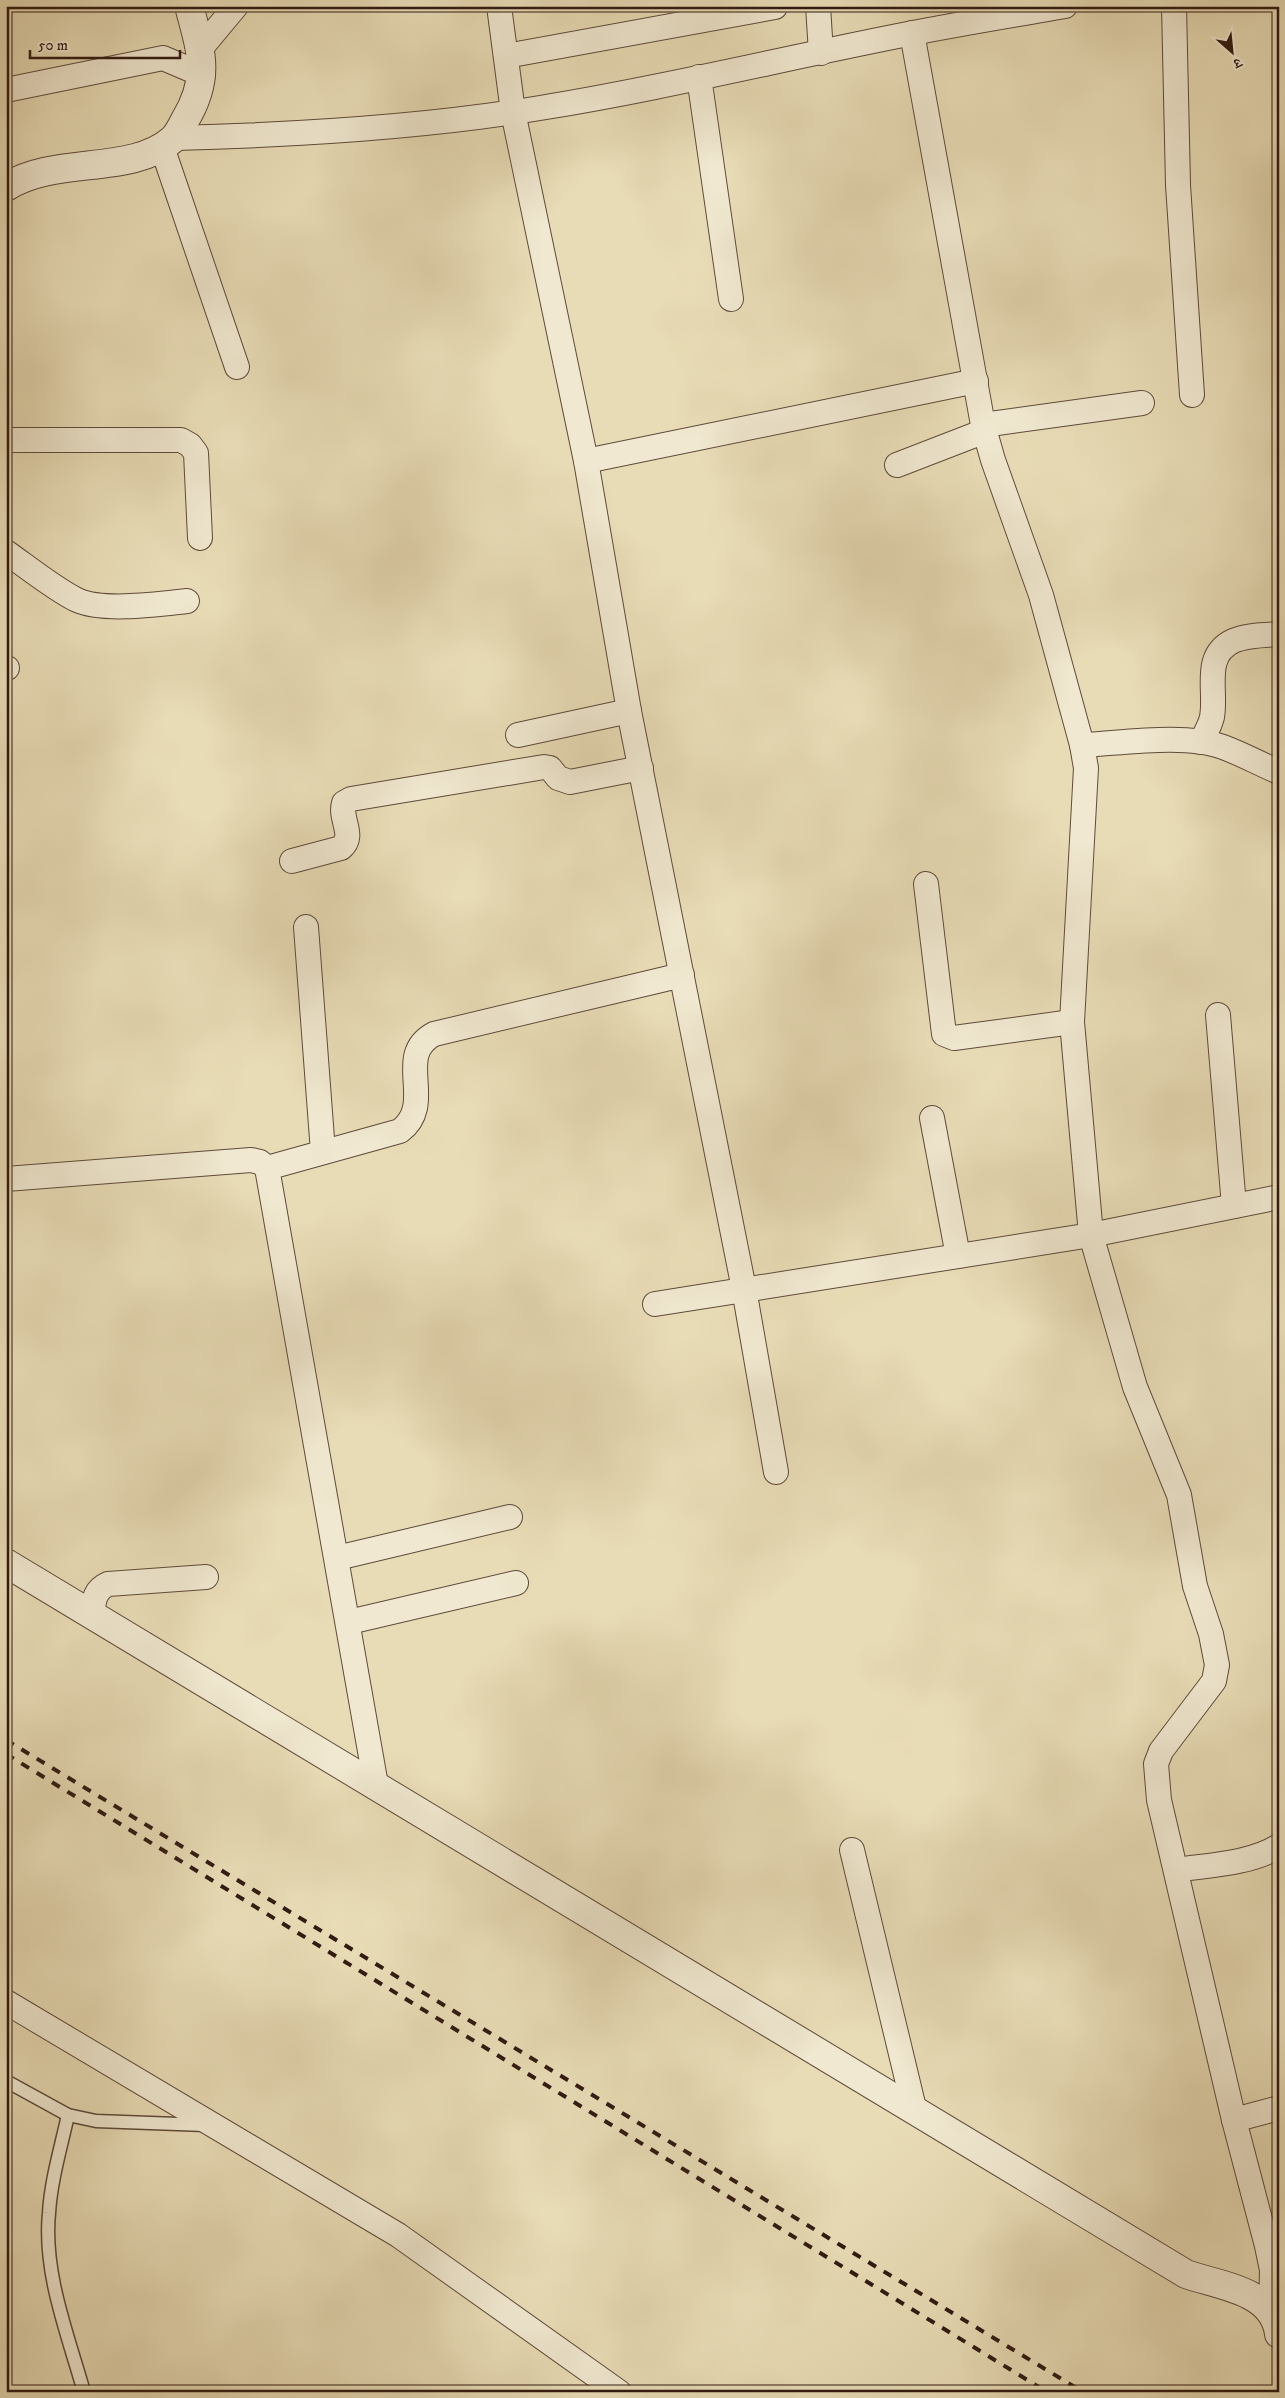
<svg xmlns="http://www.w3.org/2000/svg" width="1285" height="2398" font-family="'IM FELL DW Pica','Noto Serif Devanagari',serif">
  <rect width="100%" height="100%" fill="#e8dcb6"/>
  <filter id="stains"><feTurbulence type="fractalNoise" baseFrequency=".004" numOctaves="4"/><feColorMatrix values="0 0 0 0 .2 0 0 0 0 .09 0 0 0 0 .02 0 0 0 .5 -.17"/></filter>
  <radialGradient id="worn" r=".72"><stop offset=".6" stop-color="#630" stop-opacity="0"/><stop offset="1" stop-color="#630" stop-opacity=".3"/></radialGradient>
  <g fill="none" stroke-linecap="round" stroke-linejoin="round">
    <g stroke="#5f4a3b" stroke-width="15">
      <g id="service">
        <polyline points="6,2081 68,2115 96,2121 205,2125"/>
        <path d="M68 2115C61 2147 51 2180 49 2213 43 2273 68 2335 84 2392"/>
      </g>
    </g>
    <g stroke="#5f4a3b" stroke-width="26">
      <g id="minor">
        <polyline points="499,6 513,112 586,461 629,711 744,1289 776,1472"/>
        <polyline points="818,6 821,53"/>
        <polyline points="1174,6 1178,185 1192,395"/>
        <polyline points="912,33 983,425 993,460 1041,595 1082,745 1086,768 1072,1022 1091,1235 1135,1387 1179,1495 1195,1586 1211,1634 1217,1665 1214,1681 1161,1751 1156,1764 1159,1800 1234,2120 1267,2246 1272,2270 1271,2311"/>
        <polyline points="201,48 236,6"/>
        <polyline points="506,56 775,7"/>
        <polyline points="699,77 731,299"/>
        <polyline points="6,90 163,58 203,75"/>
        <path d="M175 138C296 135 420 128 540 108 665 88 789 57 913 33 964 23 1014 15 1065 6"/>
        <polyline points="162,147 237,367"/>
        <polyline points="983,425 1142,403"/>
        <polyline points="6,440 181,440 190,445 196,453 200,538"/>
        <polyline points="586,461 976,381"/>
        <polyline points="897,465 985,431"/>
        <path d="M6 552C26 566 56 590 77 600 103 612 159 604 187 601"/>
        <polyline points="6,668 7,668"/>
        <polyline points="518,735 629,711"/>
        <path d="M1201 742C1205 734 1210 726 1212 717 1217 690 1202 656 1233 641 1247 635 1264 635 1279 634"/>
        <path d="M1082 745C1123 743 1185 733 1223 747 1242 754 1260 764 1279 772"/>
        <path d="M292 861 341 848C356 836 339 819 344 803L351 799 544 767 550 768 558 778 570 782 641 768"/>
        <polyline points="926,884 944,1034 954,1038 1072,1022"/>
        <polyline points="306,927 323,1152"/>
        <polyline points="1218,1015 1234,1206"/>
        <polyline points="932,1118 958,1256"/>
        <path d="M267 1168 400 1131C437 1103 393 1056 434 1034L682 975"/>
        <polyline points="6,1179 251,1160 260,1162 267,1168 376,1785"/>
        <polyline points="655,1304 1091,1235 1279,1197"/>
        <polyline points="337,1558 510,1517"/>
        <path d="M92 1615C94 1601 94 1590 108 1584L206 1577"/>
        <polyline points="349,1622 516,1583"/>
        <polyline points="852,1850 914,2108"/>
        <path d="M1176 1870C1209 1865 1250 1864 1279 1846"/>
        <polyline points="6,2002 398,2235 619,2392"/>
        <polyline points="1234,2120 1279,2108"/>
      </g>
    </g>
    <g stroke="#5f4a3b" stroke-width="30">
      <g id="tertiary">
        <path d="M6 187C57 155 131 176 173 139 178 134 182 126 185 120 211 77 201 51 189 6"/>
        <path d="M6 1563 1186 2274C1219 2286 1274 2290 1279 2334"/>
      </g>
    </g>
    <use href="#service" stroke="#f0e8d0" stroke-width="12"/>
    <use href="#minor" stroke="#f0e8d0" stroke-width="24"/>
    <use href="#tertiary" stroke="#f0e8d0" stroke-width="28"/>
    <g stroke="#311a12" stroke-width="4" stroke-dasharray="9 9" stroke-linecap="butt">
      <polyline points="6,1740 1083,2392"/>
      <polyline points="6,1754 1047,2392"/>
    </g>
  </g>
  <rect width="1285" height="2398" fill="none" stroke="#e8dcb6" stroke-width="25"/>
  <rect x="8" y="8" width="1270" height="2383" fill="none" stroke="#311a12" stroke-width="2.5"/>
  <rect x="12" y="12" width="1260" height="2373" fill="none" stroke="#311a12"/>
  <g transform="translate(1232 52) rotate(153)" stroke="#f0e8d0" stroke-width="4" paint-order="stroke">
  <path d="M0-4L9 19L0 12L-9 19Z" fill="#311a12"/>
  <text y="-8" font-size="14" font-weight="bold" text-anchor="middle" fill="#311a12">उ</text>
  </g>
  <path d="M30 50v8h150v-8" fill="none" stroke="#311a12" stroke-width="2.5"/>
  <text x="38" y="50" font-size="15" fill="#311a12" stroke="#f0e8d0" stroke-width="4" paint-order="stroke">50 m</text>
  <rect width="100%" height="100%" filter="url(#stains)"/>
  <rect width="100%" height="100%" fill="url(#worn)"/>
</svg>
